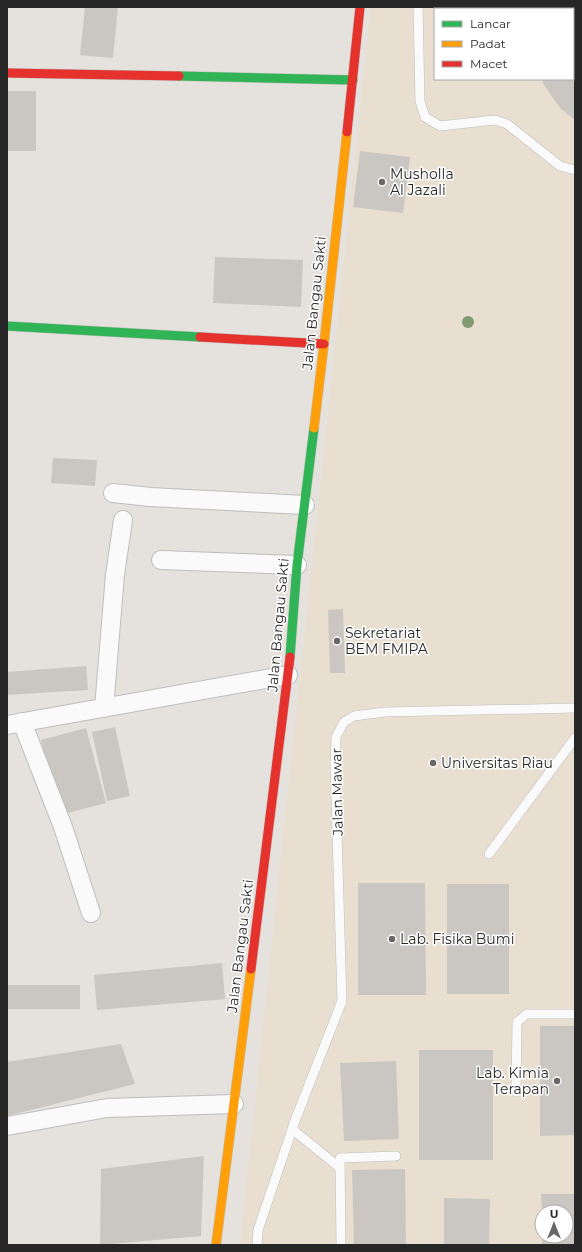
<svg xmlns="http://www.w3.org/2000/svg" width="582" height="1252" font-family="Montserrat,sans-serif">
  <rect width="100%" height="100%" fill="#e5e1dc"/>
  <path fill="#e8dfd0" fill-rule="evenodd" d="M371 7H575V1245H240ZM435 9H573V79H435ZM542 1212H566V1236H542Z"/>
  <g fill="#cac7c3">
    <polygon points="85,7 118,7 113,58 80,55"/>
    <rect x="444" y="7" width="84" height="2"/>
    <polygon points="538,7 575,7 575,22 573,23 573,9 539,9"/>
    <polygon points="573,35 575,35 575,120 560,108 544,85 542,79 573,79"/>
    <rect x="7" y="91" width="29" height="60"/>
    <polygon points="360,151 410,157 403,213 353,207"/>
    <polygon points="215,257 303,260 301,307 213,303"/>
    <polygon points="53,458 97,460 95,486 51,483"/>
    <polygon points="343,609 345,673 330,673 328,610"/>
    <polygon points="86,666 88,690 7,695 7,672"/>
    <polygon points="115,727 130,796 107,801 92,732"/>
    <polygon points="86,728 106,803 60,815 41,740"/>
    <polygon points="358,883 425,883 426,995 358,995"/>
    <rect x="447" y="884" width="62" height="110"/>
    <polygon points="222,963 225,999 97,1010 94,975"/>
    <rect x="7" y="985" width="73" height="24"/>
    <polygon points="540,1026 575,1026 575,1135 540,1136"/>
    <polygon points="121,1044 135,1084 7,1116 7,1062"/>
    <rect x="419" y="1050" width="74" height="110"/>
    <polygon points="396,1061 399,1139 344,1141 340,1063"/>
    <polygon points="204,1156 201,1236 100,1245 101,1169"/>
    <polygon points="405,1169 406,1245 354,1245 352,1170"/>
    <polygon points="541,1194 575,1194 575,1245 542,1245 542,1236 566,1236 566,1212 542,1212"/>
    <polygon points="444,1198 490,1199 489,1245 444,1245"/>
  </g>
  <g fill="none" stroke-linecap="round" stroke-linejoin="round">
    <g stroke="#bfbebe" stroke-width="10">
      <g id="lane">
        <polyline points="418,7 420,101 425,117 440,126 495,120 507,124 560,166 575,170"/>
        <polyline points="489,854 575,738"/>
        <polyline points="516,1092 517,1022 527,1014 575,1014"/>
        <polyline points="292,1129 340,1168"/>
        <polyline points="257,1245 258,1230 296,1118 342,1001 335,766 336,737 344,722 354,716 385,712 575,708"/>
        <polyline points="341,1245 340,1158 396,1156"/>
      </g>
    </g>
    <g stroke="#bfbebe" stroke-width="20">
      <g id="street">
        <polyline points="113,493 150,497 305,505"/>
        <polyline points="161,560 297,565"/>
        <polyline points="104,708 115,575 123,520"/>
        <polyline points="22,722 63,827 91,913"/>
        <polyline points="7,725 288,675"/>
        <polyline points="7,1126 107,1108 234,1104"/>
      </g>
    </g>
    <g stroke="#bfbebe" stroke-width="10">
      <g id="fast">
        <polyline points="179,76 353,80"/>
        <polyline points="7,326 200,337"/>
        <polyline points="290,657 297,565 314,428"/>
      </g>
    </g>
    <g stroke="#bfbebe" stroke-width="10">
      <g id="slow">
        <polyline points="314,428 324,344 347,132"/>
        <polyline points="216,1245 251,969"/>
      </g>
    </g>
    <g stroke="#bfbebe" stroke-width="10">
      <g id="jam">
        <polyline points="7,73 179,76"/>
        <polyline points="347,132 360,7"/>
        <polyline points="200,337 324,344"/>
        <polyline points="251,969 290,657"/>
      </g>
    </g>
    <use href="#lane" stroke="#fbfafa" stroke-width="9"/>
    <use href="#street" stroke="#fbfafa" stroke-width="18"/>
    <use href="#fast" stroke="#30b455" stroke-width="9"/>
    <use href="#slow" stroke="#ff9f0a" stroke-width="9"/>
    <use href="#jam" stroke="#e5322d" stroke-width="9"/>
  </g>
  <circle fill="#819a72" cx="468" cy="322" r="6"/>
  <g fill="#6a6866" stroke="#fff" stroke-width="1.5">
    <circle cx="382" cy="182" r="4"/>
    <circle cx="337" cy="641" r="4"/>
    <circle cx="433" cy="763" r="4"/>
    <circle cx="392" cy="939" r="4"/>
    <circle cx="557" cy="1081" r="4"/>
  </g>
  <g text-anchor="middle" stroke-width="3" stroke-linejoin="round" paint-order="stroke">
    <g font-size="14" fill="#272727" stroke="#fff" text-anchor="start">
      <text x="390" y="179">Musholla<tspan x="390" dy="16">Al Jazali</tspan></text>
      <text x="345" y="638">Sekretariat<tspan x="345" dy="16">BEM FMIPA</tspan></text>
      <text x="441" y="768">Universitas Riau</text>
      <text x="400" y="944">Lab. Fisika Bumi</text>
      <text x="549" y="1078" text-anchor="end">Lab. Kimia<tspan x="549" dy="16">Terapan</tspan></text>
    </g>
    <g font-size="14" fill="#272727" stroke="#fff">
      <text transform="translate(314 303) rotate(-84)" y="5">Jalan Bangau Sakti</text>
      <text transform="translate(278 625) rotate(-85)" y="5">Jalan Bangau Sakti</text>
      <text transform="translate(337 792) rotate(-91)" y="5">Jalan Mawar</text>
      <text transform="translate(240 946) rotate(-83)" y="5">Jalan Bangau Sakti</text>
    </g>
  </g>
  <rect width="582" height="1252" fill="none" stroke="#272727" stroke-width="16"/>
  <rect x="434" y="8" width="140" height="72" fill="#ffffff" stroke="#a9a9a9"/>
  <rect x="442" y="21" width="20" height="6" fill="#30b455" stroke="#a9a9a9"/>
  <text x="470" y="28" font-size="12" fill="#272727">Lancar</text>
  <rect x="442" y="41" width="20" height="6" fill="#ff9f0a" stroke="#a9a9a9"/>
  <text x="470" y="48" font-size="12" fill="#272727">Padat</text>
  <rect x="442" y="61" width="20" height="6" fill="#e5322d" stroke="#a9a9a9"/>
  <text x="470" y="68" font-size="12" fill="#272727">Macet</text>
  <g transform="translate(554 1224)"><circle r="19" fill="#ffffff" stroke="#a9a9a9"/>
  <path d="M0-3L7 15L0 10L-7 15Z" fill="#6a6866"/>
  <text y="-6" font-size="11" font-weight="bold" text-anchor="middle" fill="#272727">U</text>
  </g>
</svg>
